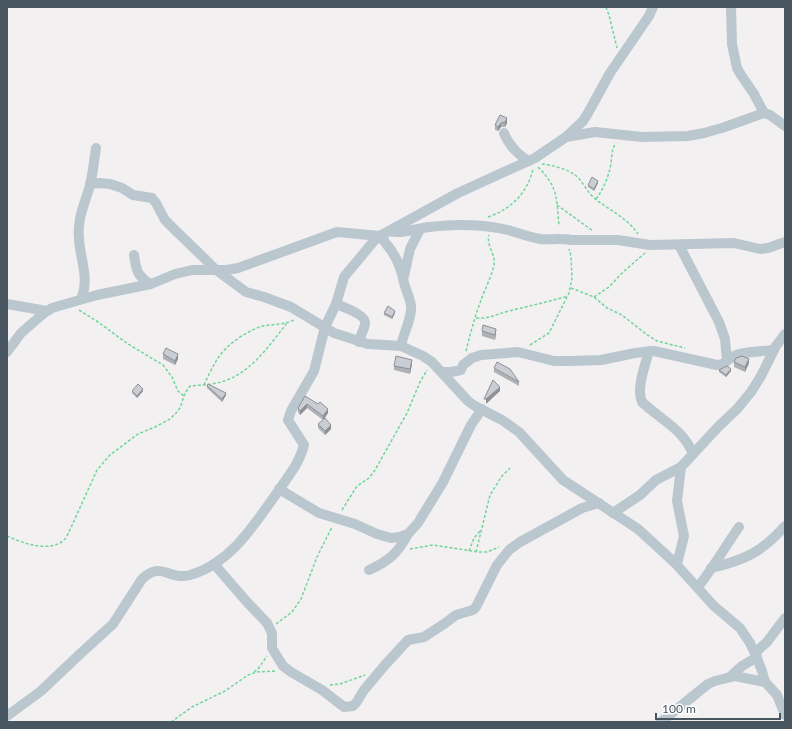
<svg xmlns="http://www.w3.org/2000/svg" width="792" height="729" font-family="Lato,sans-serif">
  <rect width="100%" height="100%" fill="#f3f0f1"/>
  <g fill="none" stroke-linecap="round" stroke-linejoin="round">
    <g stroke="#70d59a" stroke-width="1.5" stroke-dasharray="3 2" stroke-linecap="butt">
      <polyline points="606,7 609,15 617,48"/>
      <path d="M542 164C552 165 567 169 575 175 582 180 586 190 593 197 608 210 627 217 638 234"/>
      <path d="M538 167C559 188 556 198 559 225"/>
      <path d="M596 199C604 188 608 178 611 164 612 157 611 150 616 143"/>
      <polyline points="557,205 593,231"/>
      <path d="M488 217C511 209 527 194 533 169"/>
      <polyline points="571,288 594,297 607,308 622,315 646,334 657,341 685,348"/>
      <polyline points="594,297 609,287 623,272 645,253"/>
      <polyline points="79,310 98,322 128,344 163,365 172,377 178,391 184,396"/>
      <path d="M476 318C490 319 496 314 509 311 529 306 548 302 568 296"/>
      <polyline points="530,345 549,333 569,293 572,278 571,256 569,249"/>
      <path d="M466 351C470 335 474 319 480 303 484 291 491 278 494 265 496 254 486 246 489 235"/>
      <path d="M204 385C208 376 213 366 218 358 226 345 248 330 263 326 274 324 286 325 295 319"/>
      <polyline points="342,510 357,486 369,478 375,470 407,413 420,382 427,370"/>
      <path d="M7 536C22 543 50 553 64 540 66 538 68 534 69 532L97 470 110 455 138 434 155 427 170 419 176 413 180 408 185 393 190 386C200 385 211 385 221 382 250 374 269 346 287 323"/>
      <polyline points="410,549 433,545 478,552 487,552 499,547"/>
      <polyline points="469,551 474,538 480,531"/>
      <polyline points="476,552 490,495 502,476 510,468"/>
      <polyline points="276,624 292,612 301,599 317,557 332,527"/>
      <polyline points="254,672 258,669 267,656"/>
      <polyline points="330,685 340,684 365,675"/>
      <polyline points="171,722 192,707 225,691 248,675 257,672 275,671"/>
    </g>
    <g stroke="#bbc7cf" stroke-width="10">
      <polyline points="731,7 732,44 737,68 741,75 754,94 764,113"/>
      <path d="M504 133C508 144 519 156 529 161"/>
      <polyline points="566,137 595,132 642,137 688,136 704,133 722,128 764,113 770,115 785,126"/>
      <polyline points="90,184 100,183 110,184 122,188 133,195 152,198 156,203 165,220 176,231 202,256 215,269 246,292 264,297 291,307 334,333 368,344 401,346 423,356 432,362 468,401 475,406 502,420 519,432 563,480 638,529 675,563 714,606 740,628 750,643 755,653 762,671 765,682"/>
      <path d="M389 231C403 234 415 229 429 227 439 226 449 225 459 225 475 225 492 226 508 230 519 233 529 237 540 239 551 240 561 238 571 240H618L650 245 734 243 760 249 768 248 785 242"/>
      <path d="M380 236C388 246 396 255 400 268 403 275 403 282 406 289 408 296 412 302 411 310 410 323 403 334 401 346"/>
      <polyline points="679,245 719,322 725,339 727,360"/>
      <path d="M134 255C136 269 137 276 150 284"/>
      <polyline points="404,276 410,249 420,229"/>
      <path d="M81 299C90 279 80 259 79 239 77 217 85 204 90 185 93 173 94 160 96 148"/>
      <polyline points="7,304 47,311"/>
      <path d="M336 304C343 307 367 315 365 324 364 330 360 336 359 342"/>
      <path d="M649 351C645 366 636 388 642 402 661 420 683 429 693 454"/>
      <polyline points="7,352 21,333 44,313 52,308 97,295 151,284 175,274 192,270 227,270 238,268 337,232 380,236 458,193 535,158 566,137 583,121 588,113 610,73 649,16 653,7"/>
      <path d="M443 372H451L461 370 463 365 472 358 481 355 518 352 554 361H571L601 360 635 353 654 351 717 365C726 365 728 358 736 355 745 352 764 351 774 350"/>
      <polyline points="279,489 319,513 355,524 377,534 391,538 400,537 408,534 418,523 443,482 471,425 482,409"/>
      <polyline points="613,513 640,495 656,480 681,467 718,427 737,409 751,392 761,376 776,346 785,334"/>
      <polyline points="214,564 247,602 267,623 272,633 272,648 283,666 291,672 322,690 344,707 353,706 356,703 364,690 385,665 408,640 424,637 444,624 456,615 473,610 476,607 497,565 509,550 520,542 582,508 599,503"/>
      <polyline points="677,564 684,536 677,501 681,467"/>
      <path d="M711 568C745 560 762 552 785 526"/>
      <path d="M369 570C389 561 398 553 408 534"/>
      <path d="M698 587C713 568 725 547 739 527"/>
      <polyline points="755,653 767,642 785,618"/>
      <polyline points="730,677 742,666 757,657"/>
      <path d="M7 716 41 691 80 654 113 624 142 579C162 560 168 581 190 575 232 563 255 523 279 490 289 475 300 462 304 445L288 420 291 411 314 371 325 327 336 304 344 277 378 236"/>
      <polyline points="661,722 708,684 715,681 735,676 765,682 777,695 785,715"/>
    </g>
  </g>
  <g fill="#aeb1b6">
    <polygon points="500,115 507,123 505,127 501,127 498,131 495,130 495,125"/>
    <polygon points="598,183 594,191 588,187 588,185"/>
    <polygon points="384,313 395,313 392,319 384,315"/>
    <polygon points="482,331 496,333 495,340 482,336"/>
    <polygon points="163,354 178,359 175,365 163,359"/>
    <polygon points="734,362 749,363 745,372 734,367"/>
    <polygon points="412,364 410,374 394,370 394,366"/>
    <polygon points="494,368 519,382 519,386 494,372"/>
    <polygon points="719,370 731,371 726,377 719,372"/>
    <polygon points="207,386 226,395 222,402 207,388"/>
    <polygon points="132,391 143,391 137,398 132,393"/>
    <polygon points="305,396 328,413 325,418 331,429 325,435 318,428 318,424 323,420 307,408 300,415 298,412 298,408"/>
  </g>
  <g fill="#8d9094">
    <polygon points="507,118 507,123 505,127 505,122"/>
    <polygon points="501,123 501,127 498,131 498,127"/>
    <polygon points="598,181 598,183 594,191 594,189"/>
    <polygon points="395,311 395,313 392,319 392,317"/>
    <polygon points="496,329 496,333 495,340 495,335"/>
    <polygon points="178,354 178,359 175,365 175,361"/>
    <polygon points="749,359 749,363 745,372 745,367"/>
    <polygon points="412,360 412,364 410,374 410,369"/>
    <polygon points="731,369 731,371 726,377 726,375"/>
    <polygon points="500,387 500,391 486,404 486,399"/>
    <polygon points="143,389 143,391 137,398 137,396"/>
    <polygon points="226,393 226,395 222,402 222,399"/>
    <polygon points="307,404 307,408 300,415 300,411"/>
    <polygon points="328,409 328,413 323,420 323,416"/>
    <polygon points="331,425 331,429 325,435 325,431"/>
  </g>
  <g fill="#caced4" stroke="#8d9094">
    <polygon points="500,115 507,118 505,122 501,123 498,127 495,125"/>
    <polygon points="592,177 598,181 594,189 588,185"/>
    <polygon points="388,306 395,311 392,317 384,313"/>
    <polygon points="483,325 496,329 495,335 482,331"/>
    <polygon points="166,348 178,354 175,361 163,354"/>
    <polygon points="396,356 412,360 410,369 394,366"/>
    <polygon points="742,356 749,359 745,367 734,362 736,358"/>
    <polygon points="497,362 510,369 519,382 494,368"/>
    <polygon points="727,366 731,369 726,375 719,370"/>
    <polygon points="493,380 500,387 486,399 484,399"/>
    <polygon points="138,384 143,389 137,396 132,391"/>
    <polygon points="208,384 226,393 222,399 207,386"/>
    <polygon points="305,396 318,404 320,402 328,409 323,416 307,404 300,411 298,408"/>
    <polygon points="325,418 331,425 325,431 318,424"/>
  </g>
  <rect width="792" height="729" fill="none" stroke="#475660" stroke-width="16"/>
  <path d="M656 713v6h124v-6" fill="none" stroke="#475660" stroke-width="2"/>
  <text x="662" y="713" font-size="12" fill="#475660" stroke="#ffffff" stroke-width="3" paint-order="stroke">100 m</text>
</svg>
